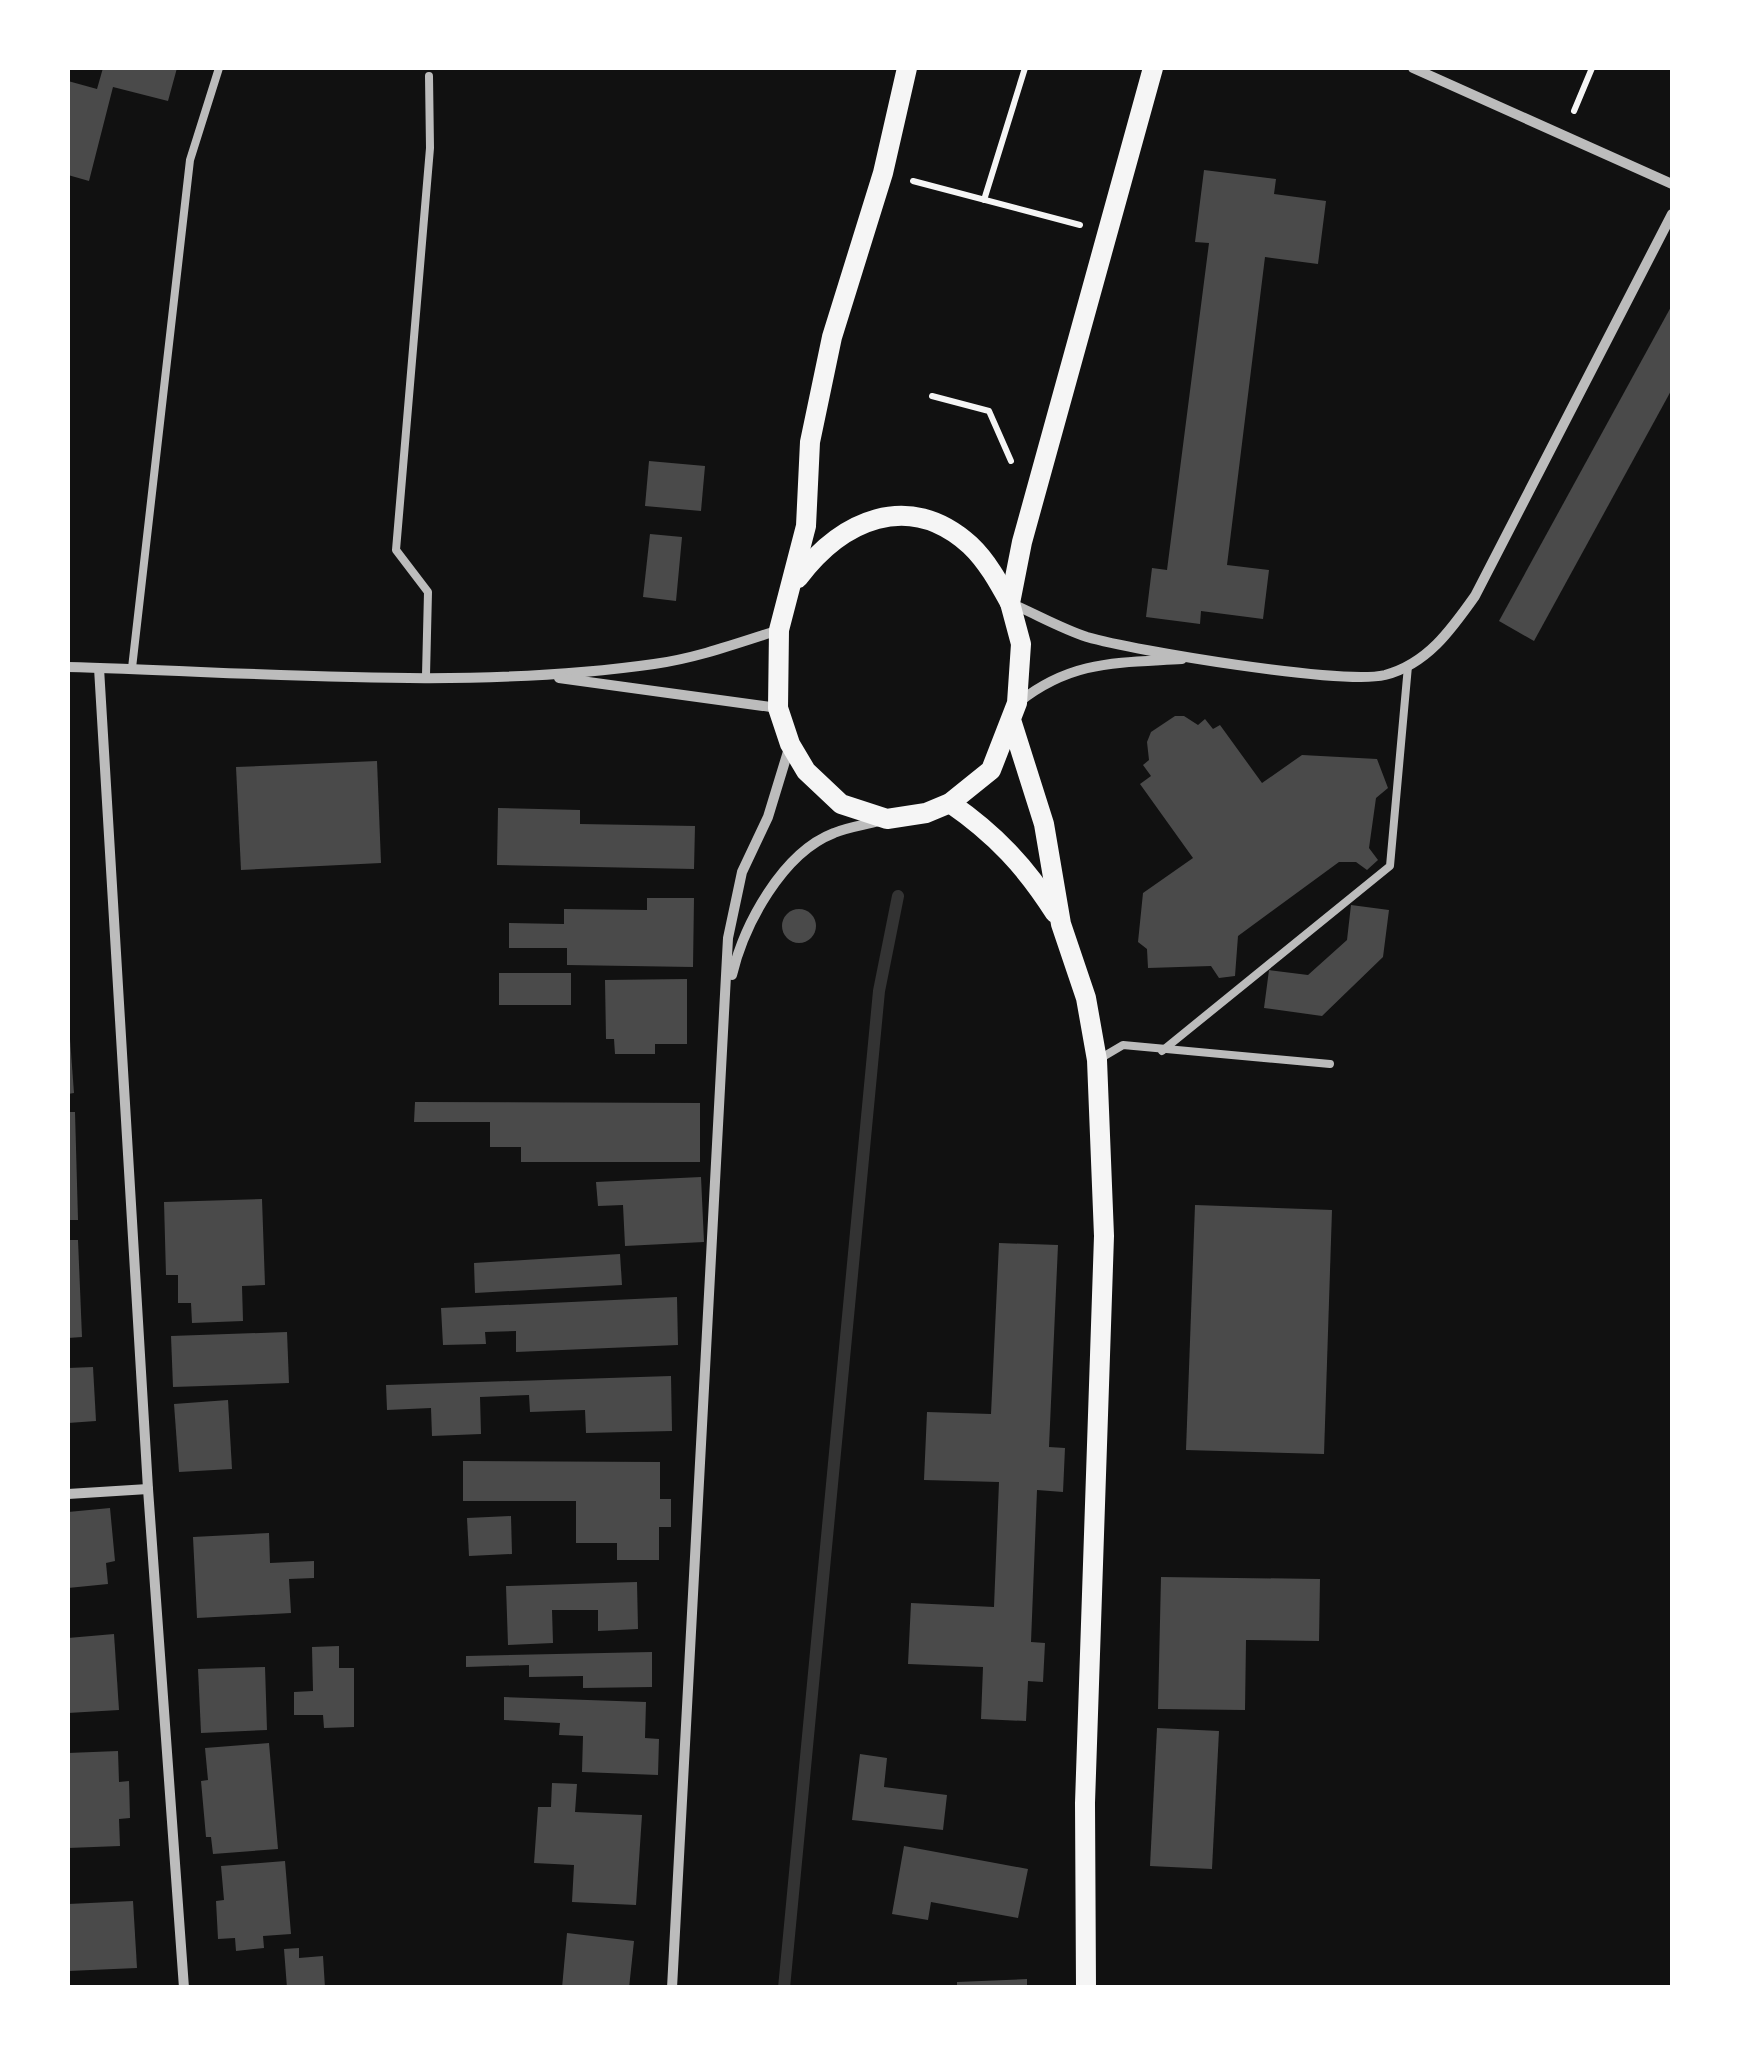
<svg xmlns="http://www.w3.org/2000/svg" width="1740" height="2055" font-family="'PT Sans',sans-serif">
  <rect width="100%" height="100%" fill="#111"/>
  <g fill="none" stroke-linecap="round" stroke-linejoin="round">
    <polyline stroke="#333" stroke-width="12" points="784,1988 879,991 898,896"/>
  </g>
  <g fill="#4a4a4a">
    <polygon points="103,68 177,68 168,101 113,87 89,181 68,175 68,81 97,89"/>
    <polygon points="1204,170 1276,179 1274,194 1326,201 1318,264 1265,257 1227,565 1269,570 1263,619 1201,611 1200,624 1146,617 1152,568 1167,570 1209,243 1195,242"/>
    <polygon points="1672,305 1672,389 1534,641 1499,621"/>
    <polygon points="649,461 705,466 701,511 645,506"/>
    <polygon points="650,534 682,537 676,601 643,597"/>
    <polygon points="1175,716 1184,716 1198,725 1205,719 1213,729 1220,725 1262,783 1302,755 1377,759 1388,788 1376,798 1369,848 1378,860 1367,870 1356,862 1339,862 1238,936 1235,976 1219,978 1211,966 1148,968 1147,949 1138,942 1143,893 1193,858 1140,784 1151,776 1143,765 1149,760 1147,742 1151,732"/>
    <polygon points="377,761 381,863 241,870 236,767"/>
    <polygon points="498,808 580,810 580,824 695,826 694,869 497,865"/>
    <polygon points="647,898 694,898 693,967 567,965 567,948 509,948 509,923 564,924 564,909 647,910"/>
    <polygon points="1351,905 1389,910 1383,957 1322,1016 1264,1008 1269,970 1308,975 1347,940"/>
    <circle cx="799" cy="926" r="17"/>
    <rect x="499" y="973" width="72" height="32"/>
    <polygon points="687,979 687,1044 655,1044 655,1054 615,1054 614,1039 606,1039 605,980"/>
    <polygon points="68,1012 74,1093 68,1094"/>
    <polygon points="415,1102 700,1103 700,1162 521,1162 521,1147 490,1147 490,1122 414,1122"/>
    <polygon points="68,1112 75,1112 78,1220 68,1220"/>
    <polygon points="701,1177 704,1242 625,1246 623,1205 598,1206 596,1182"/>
    <polygon points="262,1199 265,1285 242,1286 243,1321 192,1323 191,1303 178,1303 178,1275 166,1275 164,1202"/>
    <polygon points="1195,1205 1332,1210 1324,1454 1186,1450"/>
    <polygon points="68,1240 78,1240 82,1337 68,1338"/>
    <polygon points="999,1243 1058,1245 1049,1447 1065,1448 1063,1492 1037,1490 1031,1642 1045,1643 1043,1682 1028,1681 1026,1721 981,1719 983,1667 908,1664 911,1603 994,1607 999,1482 924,1480 927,1412 991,1414"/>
    <polygon points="620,1254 622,1285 475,1293 474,1263"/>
    <polygon points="677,1297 678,1345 516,1352 516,1331 485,1332 486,1344 443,1345 441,1308"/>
    <polygon points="287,1332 289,1383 173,1387 171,1336"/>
    <polygon points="93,1367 96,1421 68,1423 68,1368"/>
    <polygon points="671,1376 672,1431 586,1433 585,1410 530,1412 529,1395 480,1397 481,1434 432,1436 431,1408 387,1410 386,1385"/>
    <polygon points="228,1400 232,1469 179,1472 174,1404"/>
    <polygon points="463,1461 660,1462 660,1499 671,1499 671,1527 659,1527 659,1560 617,1560 617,1543 576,1543 576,1501 463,1501"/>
    <polygon points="110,1508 115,1561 106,1563 108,1584 68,1588 68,1512"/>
    <polygon points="511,1516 512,1554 469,1556 467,1518"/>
    <polygon points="269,1533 270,1563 314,1561 314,1578 289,1579 291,1613 197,1618 193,1537"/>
    <polygon points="1161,1577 1320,1579 1319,1641 1246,1640 1245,1710 1158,1709"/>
    <polygon points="637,1582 638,1629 598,1631 598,1610 552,1610 553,1643 508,1645 506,1586"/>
    <polygon points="114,1634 119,1710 68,1713 68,1638"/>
    <polygon points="339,1646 339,1668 354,1668 354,1727 324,1728 323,1715 294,1715 294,1692 313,1691 312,1647"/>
    <polygon points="652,1652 652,1687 583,1688 583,1676 529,1677 529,1665 466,1667 466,1656"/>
    <polygon points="265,1667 267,1730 201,1733 198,1669"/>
    <polygon points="504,1697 646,1702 645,1738 659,1739 658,1775 582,1772 583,1736 559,1735 560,1723 504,1720"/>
    <polygon points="1157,1728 1219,1731 1212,1869 1150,1866"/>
    <polygon points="269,1743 278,1849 213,1854 211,1837 206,1837 201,1781 208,1780 205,1748"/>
    <polygon points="118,1751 119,1782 129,1781 130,1818 119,1819 120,1846 68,1848 68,1753"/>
    <polygon points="860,1754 887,1758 884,1787 947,1795 943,1830 852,1820"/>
    <polygon points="552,1783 577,1784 575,1812 642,1815 636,1905 572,1902 574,1865 534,1863 538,1807 551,1807"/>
    <polygon points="904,1846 1028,1869 1018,1918 931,1902 928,1920 892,1914"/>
    <polygon points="285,1861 291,1934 263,1936 264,1948 236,1951 235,1938 218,1939 216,1901 224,1900 221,1866"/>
    <polygon points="133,1901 137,1968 68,1971 68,1904"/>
    <polygon points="567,1933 634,1941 629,1988 562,1988"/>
    <polygon points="299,1948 299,1958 323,1956 325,1988 287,1988 284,1949"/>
    <polygon points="1027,1979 1027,1988 957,1988 957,1982"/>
  </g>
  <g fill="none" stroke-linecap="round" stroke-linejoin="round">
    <g stroke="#f5f5f5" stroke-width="6">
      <polyline points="1574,111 1592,68"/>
      <polyline points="913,181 1080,225"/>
      <polyline points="984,200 1025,68"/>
      <polyline points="932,396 989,411 1011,461"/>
    </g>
    <g stroke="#bcbcbc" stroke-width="8">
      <polyline points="132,668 190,160 219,68"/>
      <polyline points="426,675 428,592 396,550 430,148 429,76"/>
      <polyline points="1162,1051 1390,866 1408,666"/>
      <polyline points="1101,1058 1123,1045 1330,1064"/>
    </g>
    <g stroke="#bcbcbc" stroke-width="10">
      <polyline points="1413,68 1672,184"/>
      <path d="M1010 603C1036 614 1060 628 1087 637 1135 651 1342 685 1385 675 1427 664 1451 630 1475 596L1672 214"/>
      <path d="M68 667C259 672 464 691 654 664 697 658 738 643 779 630"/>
      <polyline points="99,668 148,1489 184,1988"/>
      <polyline points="559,678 778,708"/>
      <path d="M1019 702C1072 660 1117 663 1182 659"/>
      <path d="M732 975C744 925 782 853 834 833 848 827 865 825 879 821"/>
      <polyline points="68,1494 148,1489"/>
      <polyline points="672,1988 728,938 742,872 768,817 790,745"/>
    </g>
    <g stroke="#f5f5f5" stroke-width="20">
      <polyline points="907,68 883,173 832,337 810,442 806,526 779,630 778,708 790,744 806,771 841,804 887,819 926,813 950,803 991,770 1017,703 1021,644 1010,603 1022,542 1153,68"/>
      <path d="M798 578C841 521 908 489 970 545 987 561 999 583 1010 603"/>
      <polyline points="1012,723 1044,824 1061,924 1086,998 1097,1060 1104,1236 1085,1803 1086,1988"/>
      <path d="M950 803C995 834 1026 867 1055 913"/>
    </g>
  </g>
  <rect width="1740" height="2055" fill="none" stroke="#ffffff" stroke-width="140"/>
</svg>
